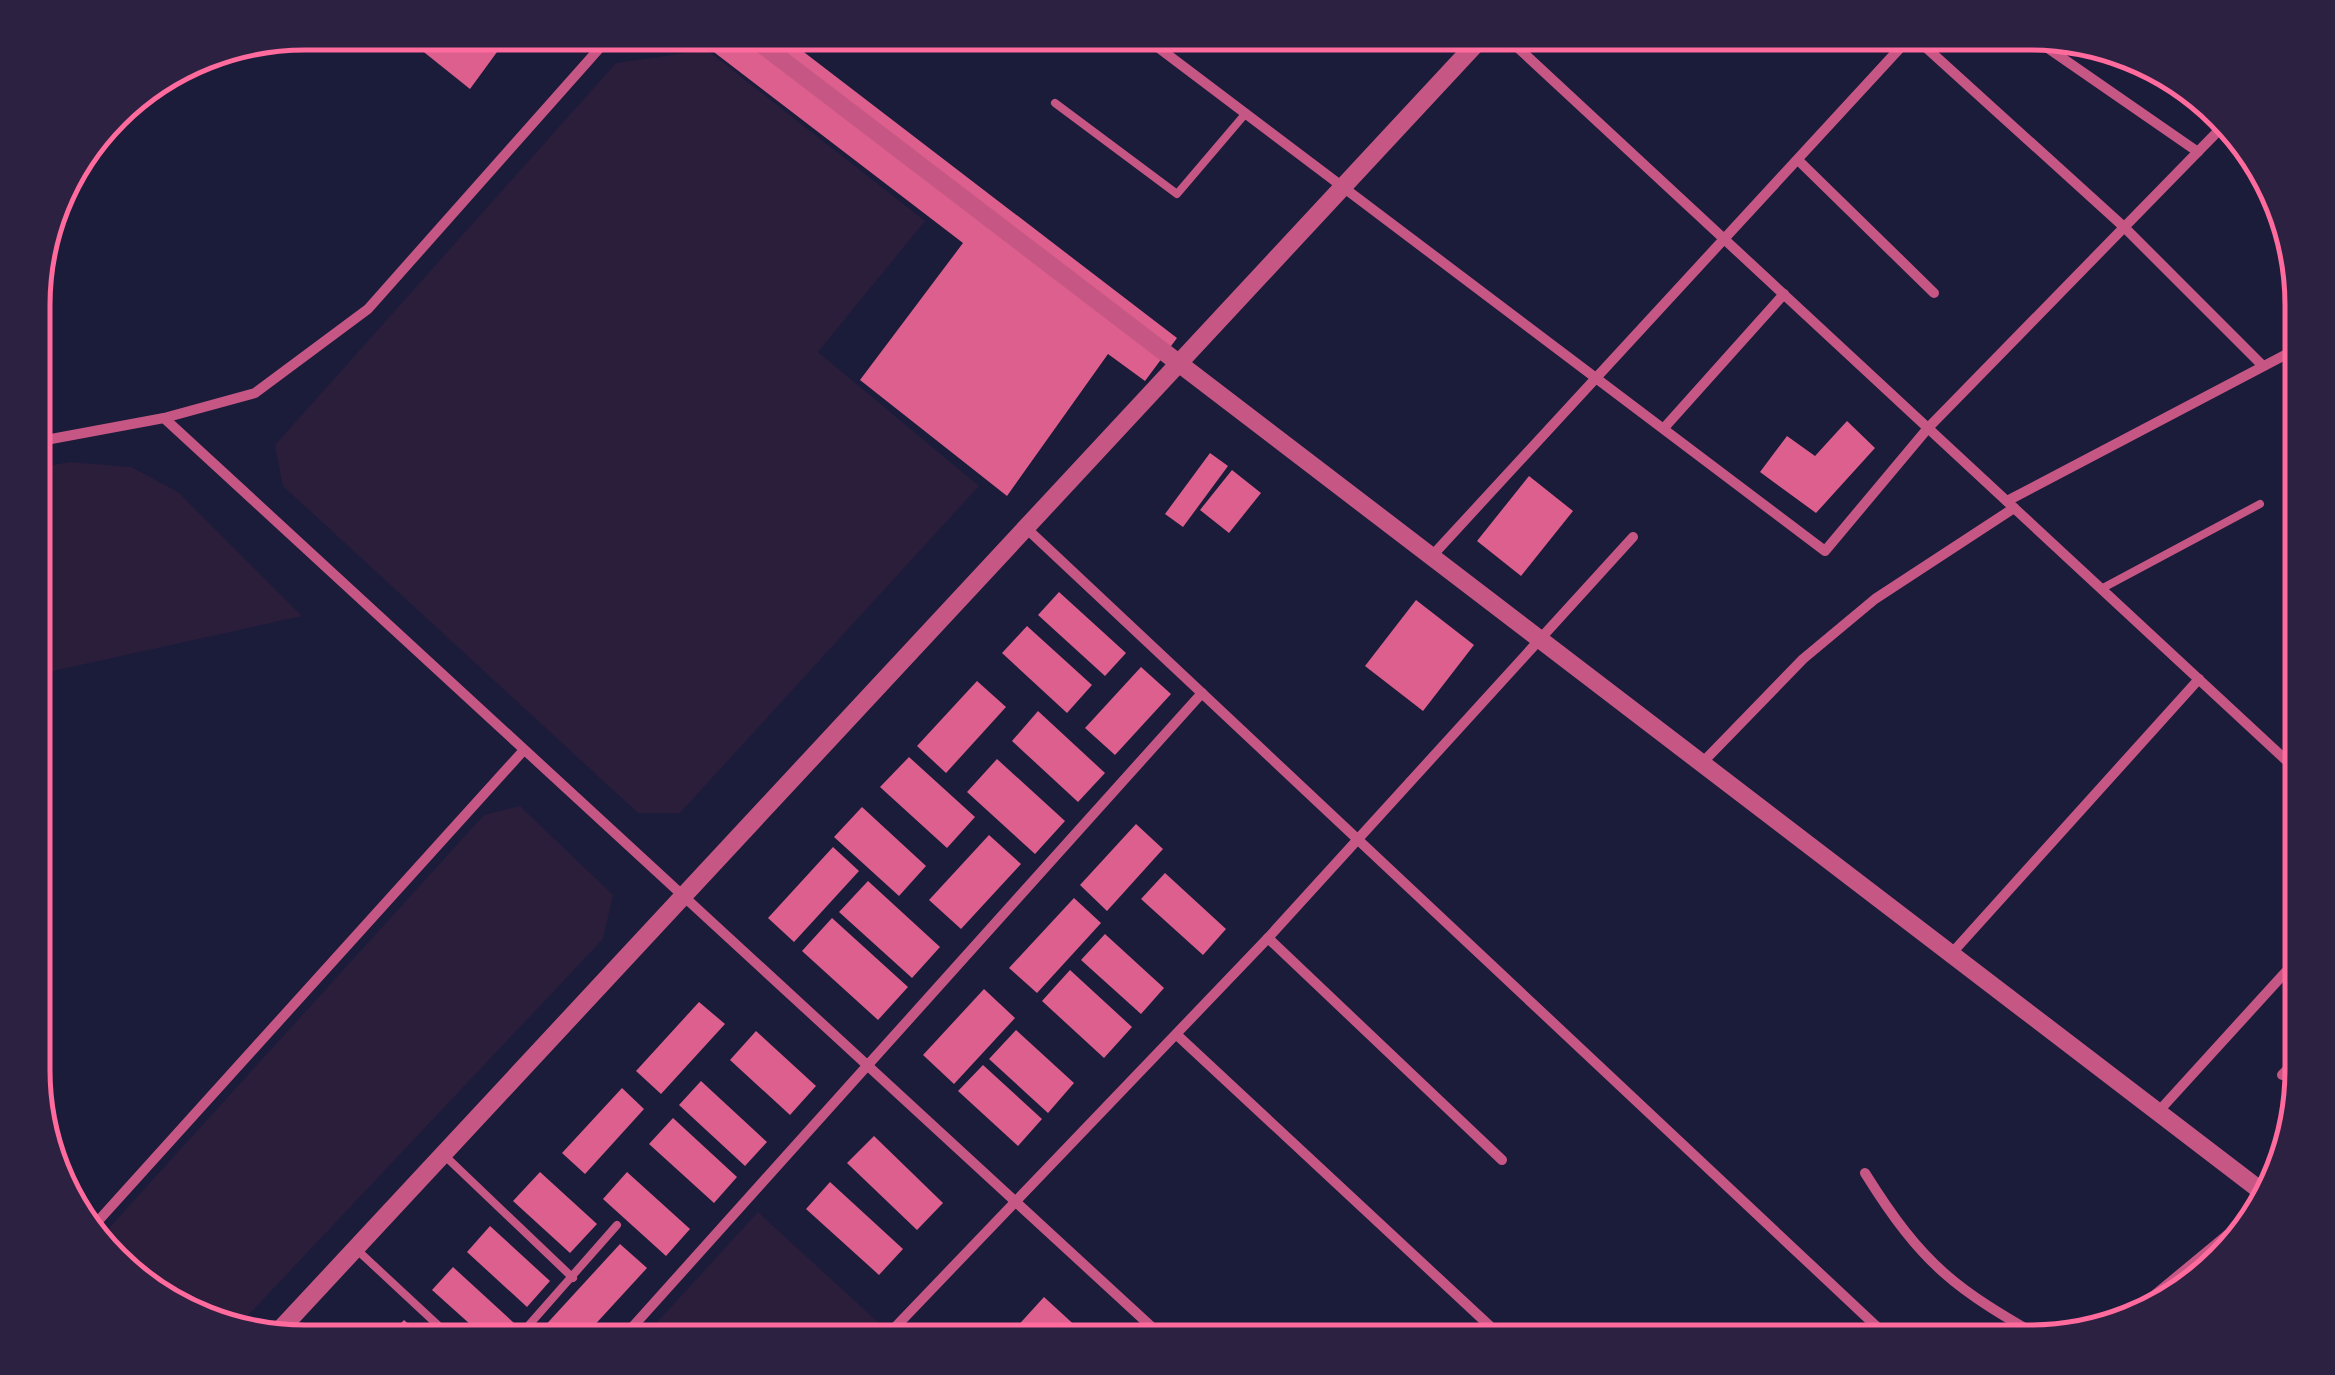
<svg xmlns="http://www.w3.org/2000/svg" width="2335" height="1375" font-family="Commissioner,sans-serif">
  <rect width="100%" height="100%" fill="#1b1b3a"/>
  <g fill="#2a1e3b">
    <polygon points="707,50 925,221 818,352 979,486 680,813 638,813 283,486 275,445 616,63"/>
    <polygon points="70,462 131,467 178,492 302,616 35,675 35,468"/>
    <polygon points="520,806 613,895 603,939 239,1325 168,1306 98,1240 484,815"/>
    <polygon points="758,1212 879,1323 861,1342 639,1342"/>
  </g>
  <g fill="#dd5f8e">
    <polygon points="400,33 511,33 470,89"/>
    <polygon points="689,33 779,33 1177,338 1145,381 1108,354 1007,496 860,380 963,243"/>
    <polygon points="1847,421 1875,448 1816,513 1760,472 1787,436 1815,456"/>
    <polygon points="1210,453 1228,466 1183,527 1165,514"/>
    <polygon points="1232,470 1261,493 1229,533 1200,510"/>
    <polygon points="1529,476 1573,511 1521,576 1477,541"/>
    <polygon points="1059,592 1126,653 1105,676 1038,615"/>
    <polygon points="1416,600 1474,645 1423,711 1365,666"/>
    <polygon points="1027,626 1092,685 1067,713 1002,653"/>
    <polygon points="1141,667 1171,694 1115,755 1085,728"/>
    <polygon points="977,681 1006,707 946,773 917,746"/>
    <polygon points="1038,711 1105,773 1078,802 1012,741"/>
    <polygon points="909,757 975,817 947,848 880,787"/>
    <polygon points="997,759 1065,821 1035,854 967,792"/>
    <polygon points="862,807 926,866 899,896 834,837"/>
    <polygon points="1136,824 1163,849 1107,911 1080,885"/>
    <polygon points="989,835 1021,864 961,929 929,900"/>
    <polygon points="833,847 859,871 794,942 768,918"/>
    <polygon points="1165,873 1226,929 1203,955 1141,899"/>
    <polygon points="868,881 940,947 912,978 839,912"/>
    <polygon points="1074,898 1101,923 1037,993 1009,968"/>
    <polygon points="832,918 908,987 878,1020 802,951"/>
    <polygon points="1105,934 1164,988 1141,1014 1081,960"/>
    <polygon points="1070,970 1132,1027 1104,1058 1042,1001"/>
    <polygon points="984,989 1015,1018 954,1084 923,1055"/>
    <polygon points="699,1002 725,1024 661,1094 636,1071"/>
    <polygon points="1016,1030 1074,1083 1048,1113 989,1059"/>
    <polygon points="756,1031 816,1086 790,1115 730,1060"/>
    <polygon points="983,1065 1042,1119 1018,1146 958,1091"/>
    <polygon points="701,1081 767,1142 745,1166 679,1105"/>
    <polygon points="622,1088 644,1109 585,1174 562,1153"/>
    <polygon points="673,1118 737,1177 714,1203 649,1144"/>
    <polygon points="874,1136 943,1203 917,1230 847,1163"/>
    <polygon points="540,1172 597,1224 570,1253 513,1201"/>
    <polygon points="627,1172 690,1229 666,1256 603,1199"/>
    <polygon points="830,1182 903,1249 879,1275 806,1209"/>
    <polygon points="490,1226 550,1281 527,1307 467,1252"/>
    <polygon points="620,1244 647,1268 579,1342 530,1342"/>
    <polygon points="453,1267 514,1323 497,1342 490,1342 432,1290"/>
    <polygon points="1044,1297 1093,1342 1003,1342"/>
    <polygon points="404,1320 429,1342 383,1342"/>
  </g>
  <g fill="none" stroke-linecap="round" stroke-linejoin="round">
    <g stroke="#c65784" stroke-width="8">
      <polyline points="1055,103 1177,194 1246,113"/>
      <polyline points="2101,589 2260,504"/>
      <polyline points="443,1154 573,1278"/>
      <polyline points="355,1248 456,1342"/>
      <polyline points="514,1342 617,1225"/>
    </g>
    <g stroke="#c65784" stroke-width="10">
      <polyline points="1139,33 1825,551 1928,428 2225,124"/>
      <polyline points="1502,33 2302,775"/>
      <polyline points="1910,33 2124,227 2263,366"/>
      <polyline points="2026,33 2198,152"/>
      <polyline points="1798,160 1934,293"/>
      <polyline points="164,418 1168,1342"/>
      <polyline points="1664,428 1784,294"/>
      <polyline points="35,442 164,418 255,393 368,309 613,33"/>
      <polyline points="2007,501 2302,346"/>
      <polyline points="1025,527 1893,1342"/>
      <polyline points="1431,557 1912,35"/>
      <polyline points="1704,761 1803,659 1875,599 2014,508"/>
      <polyline points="1268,938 1502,1160"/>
      <polyline points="1952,953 2199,679"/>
      <polyline points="1177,1035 1507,1342"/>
      <polyline points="2282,1075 2302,1054"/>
      <polyline points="2158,1112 2302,954"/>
      <path d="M1865 1173C1923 1266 1955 1289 2049 1342"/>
      <polyline points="89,1231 523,751"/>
      <polyline points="2128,1317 2267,1202"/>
      <polyline points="895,1327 912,1342"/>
      <polyline points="619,1342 1202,693"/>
      <polyline points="881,1342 1268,938 1633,537"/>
    </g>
    <g stroke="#c65784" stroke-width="18">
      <polyline points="747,33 2269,1197"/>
      <polyline points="275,1335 1486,33"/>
    </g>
  </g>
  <path d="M0 0H2335V1375H0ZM305 50H2030A255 255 0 0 1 2285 305V1070A255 255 0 0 1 2030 1325H305A255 255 0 0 1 50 1070V305A255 255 0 0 1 305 50Z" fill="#2d2142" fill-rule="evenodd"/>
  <path fill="none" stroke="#ff6b9d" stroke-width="5" d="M305 50H2030A255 255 0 0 1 2285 305V1070A255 255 0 0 1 2030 1325H305A255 255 0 0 1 50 1070V305A255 255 0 0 1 305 50Z"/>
</svg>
